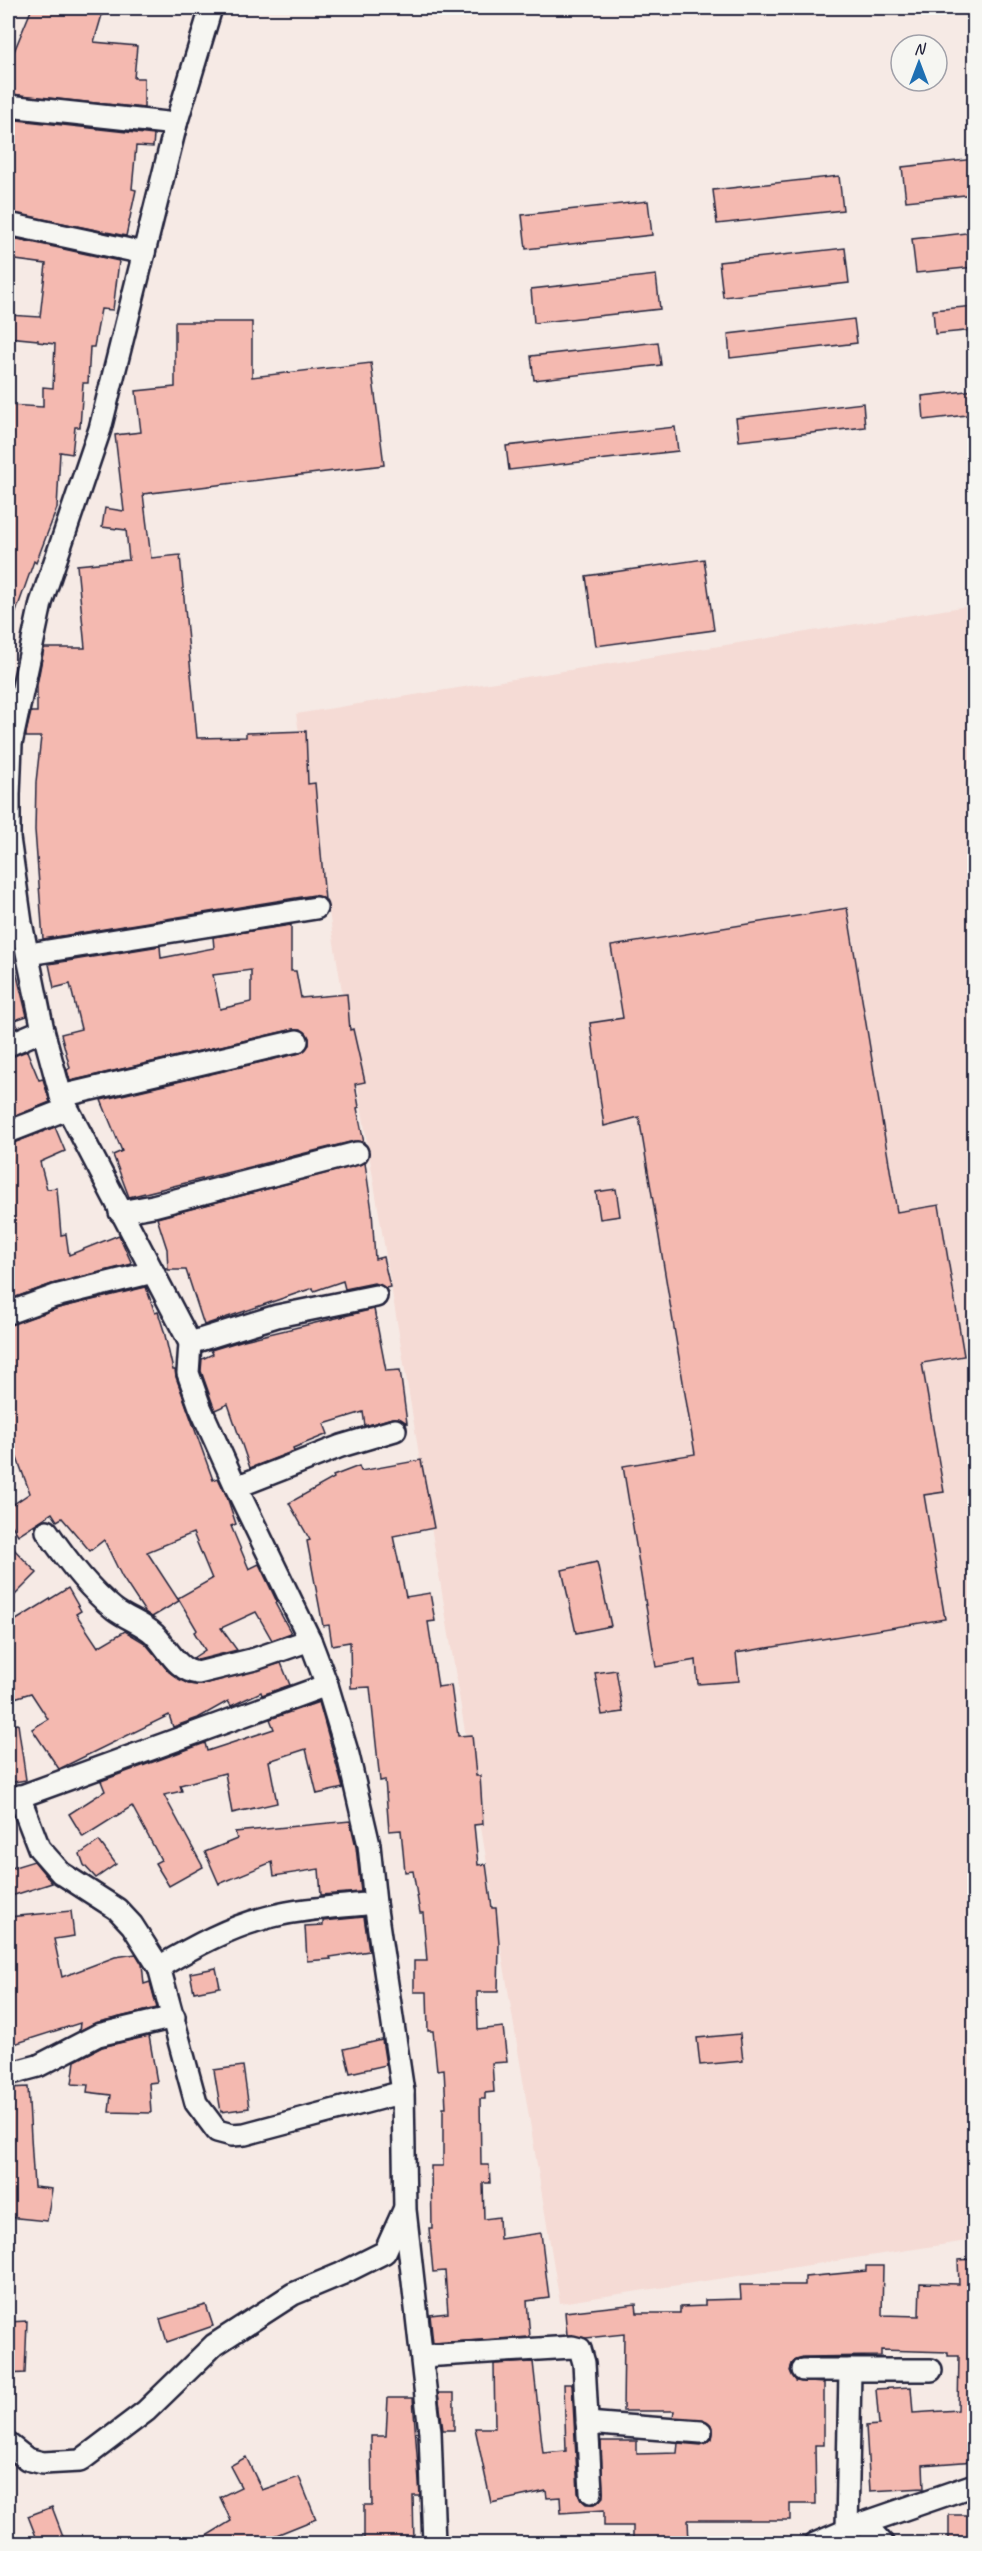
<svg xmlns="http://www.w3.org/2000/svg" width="982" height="2551" font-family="Caveat,sans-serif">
  <rect width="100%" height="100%" fill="#f6eae5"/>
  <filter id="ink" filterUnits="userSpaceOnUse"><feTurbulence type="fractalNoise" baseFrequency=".0167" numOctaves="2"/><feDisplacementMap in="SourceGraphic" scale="12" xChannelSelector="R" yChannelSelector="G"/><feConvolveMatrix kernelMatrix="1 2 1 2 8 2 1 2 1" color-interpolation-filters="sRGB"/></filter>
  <g filter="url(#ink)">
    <polygon fill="#f5dbd5" points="974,605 974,2240 560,2303 296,714"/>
    <g fill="#f4b9b0" stroke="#22223b" stroke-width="1.5" fill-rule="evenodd">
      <polygon points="32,8 104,8 94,42 137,46 134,78 144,78 144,108 8,94 8,66"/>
      <polygon points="8,119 154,135 153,147 136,146 132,189 136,190 126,236 8,212"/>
      <polygon points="975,159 975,194 906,201 902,167"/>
      <polygon points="839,176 843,210 717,224 713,190"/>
      <polygon points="648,201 652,235 526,249 522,215"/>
      <polygon points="975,232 975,267 916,273 912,239"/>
      <polygon points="8,237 119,261 113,310 101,309 94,347 90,347 88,383 83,383 80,427 75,427 72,454 60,452 57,508 36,563 34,561 10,629 8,629 8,405 43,407 43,387 53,388 55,344 38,342 38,340 8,337 8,315 40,317 46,264 8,259"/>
      <polygon points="845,248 849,283 723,297 719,262"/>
      <polygon points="656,275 660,309 534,323 531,289"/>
      <polygon points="975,306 975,330 935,334 933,310"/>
      <polygon points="854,319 857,343 730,358 728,334"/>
      <polygon points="175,322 252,322 252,377 371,363 384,465 143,494 151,558 180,555 197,738 246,737 246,733 306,731 308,784 315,783 325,900 314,895 43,939 35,830 36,782 41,737 26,737 26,733 31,712 37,712 37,685 44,648 85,648 77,565 129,560 126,530 102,527 105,508 124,511 115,435 141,432 136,391 175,387"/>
      <polygon points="658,342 661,365 534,380 531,356"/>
      <polygon points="975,390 975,414 924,420 922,396"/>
      <polygon points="863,403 865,427 739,441 736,418"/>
      <polygon points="675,427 678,451 509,470 506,446"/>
      <polygon points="704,559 714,630 596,646 586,576"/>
      <polygon points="847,908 897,1212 939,1205 964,1356 922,1363 944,1492 924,1495 945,1619 736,1653 739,1681 698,1684 696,1660 656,1667 623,1466 695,1454 639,1117 604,1126 590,1023 623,1018 611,946"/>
      <path d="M291 925V971H296L301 998 347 994 350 1030 353 1029 365 1082 355 1084 359 1107 357 1108 364 1143 354 1141 129 1197 113 1155 122 1151 101 1100 300 1053 309 1045V1038L301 1029H294L70 1081 67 1070 70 1068 61 1034 81 1029 70 984 54 988 49 964 160 946 161 958 214 948 213 937ZM251 970V1002L220 1009 213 975Z"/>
      <polygon points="8,959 13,959 27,1016 15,1020 18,1027 8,1031"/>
      <polygon points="27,1051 39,1080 43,1079 50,1102 8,1119 8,1058"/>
      <polygon points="55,1127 65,1151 40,1162 47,1189 57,1188 61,1235 66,1234 69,1255 119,1235 132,1264 52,1284 8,1300 8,1145"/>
      <polygon points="365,1163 372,1211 375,1259 383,1257 390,1287 386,1288 374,1283 345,1289 343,1281 314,1291 313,1288 204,1325 186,1270 168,1270 167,1249 157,1218"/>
      <polygon points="616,1189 620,1216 600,1219 596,1192"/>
      <polygon points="146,1287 155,1313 158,1312 164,1331 173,1370 175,1370 176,1377 213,1480 218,1478 227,1497 236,1524 231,1526 249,1569 259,1564 277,1602 275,1603 291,1633 272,1640 256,1612 221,1628 237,1650 198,1660 193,1658 205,1650 194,1632 197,1630 178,1598 212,1579 193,1533 147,1552 179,1601 152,1617 145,1612 122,1577 104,1540 90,1551 62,1518 57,1521 52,1513 18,1535 8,1519 8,1508 30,1493 17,1458 8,1462 8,1325 59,1308"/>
      <polygon points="374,1309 386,1371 400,1370 407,1423 399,1418 392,1418 365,1426 363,1412 324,1424 328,1434 293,1448 294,1451 250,1468 228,1404 215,1410 212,1402 201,1371 202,1359 213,1354 211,1350 244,1340"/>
      <polygon points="421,1460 434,1528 393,1536 406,1597 430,1593 435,1621 428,1622 438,1687 451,1685 458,1736 472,1735 476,1776 480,1776 483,1824 474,1825 478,1865 486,1864 492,1908 496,1908 499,1943 498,1992 477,1992 478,2030 503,2027 507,2062 492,2063 494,2092 485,2093 485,2099 480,2099 481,2165 489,2165 490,2183 483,2183 484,2219 499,2217 500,2239 541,2233 549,2298 527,2301 530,2337 433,2343 430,2315 448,2313 445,2271 433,2272 429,2228 432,2228 431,2166 443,2166 443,2108 446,2108 444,2069 437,2070 433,2031 428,2031 427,1992 414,1992 414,1961 427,1961 423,1913 420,1913 413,1871 405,1872 401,1830 389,1831 385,1780 380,1781 370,1687 351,1688 350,1642 332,1645 329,1625 323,1626 307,1541 310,1540 289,1503 334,1478 333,1476 359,1466 361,1471"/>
      <polygon points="8,1543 37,1573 8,1602"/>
      <polygon points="597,1562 611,1626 576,1633 562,1570"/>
      <polygon points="68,1588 81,1611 76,1614 98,1647 125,1631 145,1643 169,1672 188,1684 201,1685 281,1663 290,1685 262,1695 261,1692 231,1706 228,1701 198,1718 173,1727 169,1715 59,1769 32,1729 48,1719 31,1693 8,1700 8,1625"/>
      <polygon points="616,1670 623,1712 602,1715 595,1673"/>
      <polygon points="319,1702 343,1788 317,1794 306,1749 269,1761 277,1803 232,1813 225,1773 180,1785 182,1791 164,1795 203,1867 169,1886 155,1863 161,1860 132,1806 83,1837 69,1814 105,1791 101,1781 205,1743 207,1751 274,1729 270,1719"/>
      <polygon points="18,1724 26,1780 8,1783 8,1725"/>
      <polygon points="350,1821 356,1847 361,1892 321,1895 319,1869 274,1876 272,1862 219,1884 205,1852 237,1839 235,1832"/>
      <polygon points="99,1841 116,1864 96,1878 84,1865 80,1854"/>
      <polygon points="34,1861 52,1883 8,1897 8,1869"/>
      <polygon points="71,1911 74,1936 54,1939 62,1977 115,1957 136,1954 142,1964 144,1984 150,1982 157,2008 95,2023 79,2031 80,2023 8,2046 8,1917"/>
      <polygon points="364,1917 369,1951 330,1957 331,1959 307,1961 305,1926 323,1925 323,1921"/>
      <polygon points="216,1968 220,1987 194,1992 190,1973"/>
      <polygon points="740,2034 743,2061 700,2065 697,2038"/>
      <polygon points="149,2036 157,2082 149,2083 151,2113 109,2112 111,2095 87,2092 88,2085 72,2084 75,2061 102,2047"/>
      <polygon points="382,2040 386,2065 350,2073 344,2049"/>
      <polygon points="243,2066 249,2108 221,2112 214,2070"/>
      <polygon points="28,2087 34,2187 52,2189 47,2221 8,2217 8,2088"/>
      <polygon points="975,2259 975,2461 923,2465 924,2488 870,2491 866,2426 879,2425 876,2389 911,2387 913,2413 958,2410 959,2356 948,2356 948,2352 881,2350 881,2356 803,2357 796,2359 792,2364 790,2371 796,2381 824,2383 824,2445 815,2445 816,2504 790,2504 790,2520 688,2520 689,2544 633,2544 633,2526 604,2526 604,2510 561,2513 560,2497 547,2498 546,2491 491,2503 475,2428 495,2428 494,2364 533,2362 543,2453 566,2451 564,2384 572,2384 578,2493 581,2499 586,2504 597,2503 603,2497 601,2441 637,2441 637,2454 677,2453 678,2443 701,2445 712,2439 713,2427 703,2419 673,2417 674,2411 623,2411 624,2334 586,2338 567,2335 565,2312 636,2304 637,2313 680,2313 680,2307 705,2306 705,2300 741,2299 740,2285 805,2285 805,2277 866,2271 866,2266 883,2266 882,2315 919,2316 920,2283 959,2284 958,2260"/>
      <polygon points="206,2305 213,2326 167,2342 160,2319"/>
      <polygon points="27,2321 25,2373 8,2374 8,2322"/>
      <polygon points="438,2393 454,2393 454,2430 443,2430"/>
      <polygon points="388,2398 413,2398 420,2496 413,2496 414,2544 364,2544 364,2505 372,2505 371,2436 386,2436"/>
      <polygon points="246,2457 262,2490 299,2477 316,2519 254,2544 193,2544 231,2521 220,2497 241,2487 230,2466"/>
      <polygon points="52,2507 66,2544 39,2544 35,2534 28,2516"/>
      <rect x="949" y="2515" width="26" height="29"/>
    </g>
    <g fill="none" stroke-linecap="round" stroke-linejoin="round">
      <g stroke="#22223b" stroke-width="26">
        <g id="street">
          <polyline points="211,8 176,124 100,429 41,603 11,744 9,795 9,838 21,923 43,1030 61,1096 190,1343 188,1373 200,1407 236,1487 310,1640 327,1685 348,1755 369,1845 375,1903 403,2092 405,2210 430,2432 434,2544"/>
          <polyline points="8,106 176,124"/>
          <polyline points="8,224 144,253"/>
          <polyline points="29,954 316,908"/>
          <polyline points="8,1045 43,1030"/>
          <polyline points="61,1096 297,1041"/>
          <polyline points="8,1132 67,1109"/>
          <polyline points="120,1212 153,1206 357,1153"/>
          <polyline points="8,1313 55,1296 153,1272"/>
          <polyline points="190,1343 277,1316 376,1296"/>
          <polyline points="236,1487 341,1446 395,1430"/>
          <path d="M47 1531C66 1559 88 1588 114 1609 127 1619 142 1623 154 1634 168 1648 177 1671 198 1673L255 1659 310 1640"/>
          <polyline points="19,1796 39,1848 61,1873 117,1909 132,1925 159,1967 196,2103 217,2131 232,2135 245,2134 403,2092"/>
          <polyline points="8,1801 327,1685"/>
          <path d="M159 1967C193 1947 229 1927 269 1917 303 1908 340 1907 375 1903"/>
          <polyline points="8,2074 38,2066 98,2035 174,2017"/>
          <polyline points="423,2356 572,2347 580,2349 584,2363 591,2492"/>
          <polyline points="803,2370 931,2370"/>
          <polyline points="587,2423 701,2432"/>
          <polyline points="8,2444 27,2459 43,2463 80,2461 146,2411 214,2345 293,2294 341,2274 385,2252 404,2210"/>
          <polyline points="864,2523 883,2544"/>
          <polyline points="847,2530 850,2370"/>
          <polyline points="815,2544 864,2523 974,2485"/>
        </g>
      </g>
      <use href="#street" stroke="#f6f6f2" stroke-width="21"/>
    </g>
  </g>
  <rect width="982" height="2551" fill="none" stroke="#f6f6f2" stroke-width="30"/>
  <rect x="15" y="15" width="952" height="2521" fill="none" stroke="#22223b" stroke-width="2" filter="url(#ink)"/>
  <g transform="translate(919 63)"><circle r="28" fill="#f6f6f2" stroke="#a1a1a9" stroke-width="1.5"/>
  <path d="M0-4.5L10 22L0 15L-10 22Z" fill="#1f6fb2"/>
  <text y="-9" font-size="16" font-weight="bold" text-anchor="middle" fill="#22223b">N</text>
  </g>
</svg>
